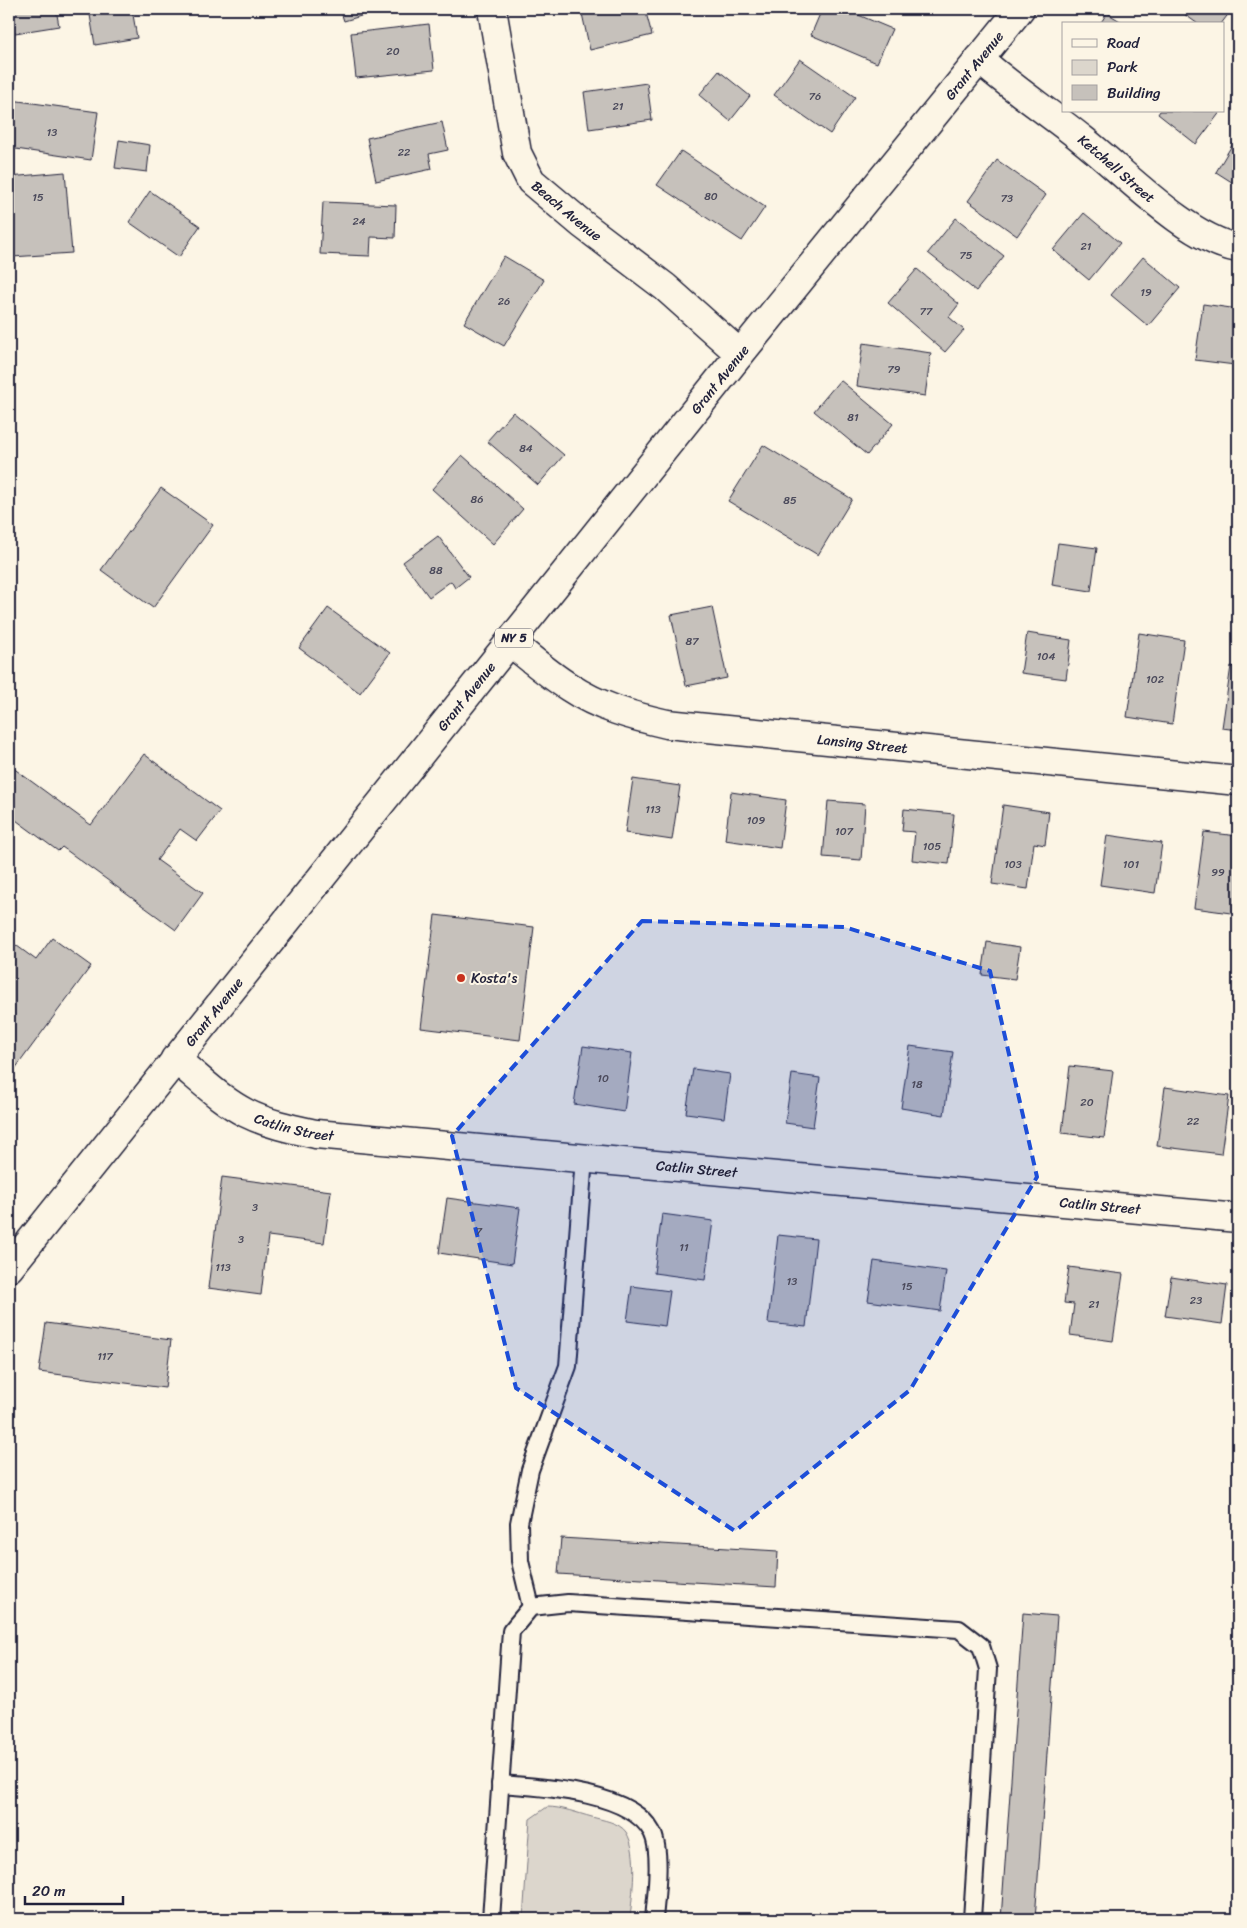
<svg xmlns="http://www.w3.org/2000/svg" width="1247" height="1928" font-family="Sriracha,sans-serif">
  <rect width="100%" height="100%" fill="#fcf5e5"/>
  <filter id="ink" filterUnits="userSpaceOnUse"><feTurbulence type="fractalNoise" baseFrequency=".02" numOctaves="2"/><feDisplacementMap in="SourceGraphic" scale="10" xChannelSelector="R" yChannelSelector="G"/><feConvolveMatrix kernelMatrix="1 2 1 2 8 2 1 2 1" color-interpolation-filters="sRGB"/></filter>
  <g filter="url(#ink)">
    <path fill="#dcd6cc" stroke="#7f7c84" d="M547 1807C562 1807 577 1813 592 1817 602 1820 619 1822 626 1832 639 1853 632 1895 630 1919H523L530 1819Z"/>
    <g fill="#c6c1bb" stroke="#22223b">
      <polygon points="9,9 56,9 59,26 9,34"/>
      <polygon points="89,9 132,9 137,38 95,45"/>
      <polygon points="340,9 385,9 344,21"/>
      <polygon points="581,9 645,9 652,35 590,50"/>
      <polygon points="822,9 844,9 892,29 877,63 811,35"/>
      <polygon points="1177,9 1232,9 1221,24 1198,24"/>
      <polygon points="1107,13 1125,24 1100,24"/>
      <polygon points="429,24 434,70 356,78 351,33"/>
      <polygon points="800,59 855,97 830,134 774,95"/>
      <polygon points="719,71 750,96 730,121 699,95"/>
      <polygon points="647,83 652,120 589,129 584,92"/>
      <polygon points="11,100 98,112 91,160 9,148 9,115"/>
      <polygon points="1160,111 1221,111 1196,144 1158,114"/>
      <polygon points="442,122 448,150 429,154 432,169 376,181 367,138"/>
      <polygon points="1238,135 1238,186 1216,172"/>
      <polygon points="119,140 150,145 147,172 115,168"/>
      <polygon points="681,151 765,207 742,241 657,185"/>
      <polygon points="997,160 1046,195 1017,236 968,201"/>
      <polygon points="65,172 72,253 12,257 9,217 9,177"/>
      <polygon points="150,191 200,226 179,257 129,222"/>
      <polygon points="323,202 396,205 395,238 371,237 370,256 320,254"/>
      <polygon points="1084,213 1120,243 1089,280 1053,250"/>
      <polygon points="956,218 1004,256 976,291 928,253"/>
      <polygon points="504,256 544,280 504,346 464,323"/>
      <polygon points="1143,257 1180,288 1148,326 1111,295"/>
      <polygon points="917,269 959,304 949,317 964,330 945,352 888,303"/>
      <polygon points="1203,304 1238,309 1238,341 1235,365 1195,360"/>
      <polygon points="863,343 931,353 925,396 857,386"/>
      <polygon points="840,380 893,424 867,455 814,411"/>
      <polygon points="513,412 564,455 538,485 487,441"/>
      <polygon points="763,445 852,499 818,555 728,501"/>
      <polygon points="462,455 523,509 493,544 432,489"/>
      <polygon points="161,488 213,525 153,608 101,570"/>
      <polygon points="438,536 469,577 455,588 451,581 429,597 403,562"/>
      <polygon points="1058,543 1097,548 1091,591 1052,585"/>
      <polygon points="712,607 727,678 686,686 671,615"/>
      <polygon points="328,608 390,653 360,693 299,648"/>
      <polygon points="1027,633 1071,640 1066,679 1021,673"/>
      <polygon points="1139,633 1184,640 1172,724 1127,717"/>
      <polygon points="1231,666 1238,668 1238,730 1222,728"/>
      <polygon points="144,754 220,811 197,841 180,829 157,860 203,893 176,930 62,847 58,851 9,815 9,765 91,825"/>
      <polygon points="633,779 680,786 672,840 625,833"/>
      <polygon points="731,792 786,800 780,848 725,840"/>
      <polygon points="828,801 865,804 861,860 823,857"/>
      <polygon points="1003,805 1049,812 1045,845 1034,843 1028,889 992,884"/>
      <polygon points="904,809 954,814 949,864 912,860 915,832 902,831"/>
      <polygon points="1204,832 1238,836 1238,914 1194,908"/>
      <polygon points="1107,835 1162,843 1155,893 1100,885"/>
      <polygon points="435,915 534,927 520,1040 421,1028"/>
      <polygon points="52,938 91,966 9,1077 9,940 36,960"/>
      <polygon points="987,942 1020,947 1015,979 982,975"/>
      <polygon points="583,1046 632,1053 624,1112 574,1104"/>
      <polygon points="910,1046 953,1052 944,1115 901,1108"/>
      <polygon points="1070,1066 1113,1071 1104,1138 1062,1133"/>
      <polygon points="693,1069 730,1074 724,1118 686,1113"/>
      <polygon points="792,1074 820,1078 813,1127 785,1123"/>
      <polygon points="1165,1087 1229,1096 1221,1154 1157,1146"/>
      <polygon points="222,1177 331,1191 324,1243 268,1236 261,1295 208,1288"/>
      <polygon points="447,1198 520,1208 512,1264 439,1253"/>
      <polygon points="662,1214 713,1221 705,1280 654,1273"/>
      <polygon points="778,1235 816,1239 806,1327 768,1323"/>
      <polygon points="874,1261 946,1271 940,1311 868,1301"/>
      <polygon points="1069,1267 1123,1274 1113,1341 1070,1335 1074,1304 1064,1303"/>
      <polygon points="1171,1277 1227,1285 1222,1324 1165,1316"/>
      <polygon points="632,1286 670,1291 665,1326 627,1321"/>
      <polygon points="46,1323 171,1340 165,1388 39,1372"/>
      <polygon points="561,1538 778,1551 776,1587 558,1574"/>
      <polygon points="1023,1613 1057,1616 1035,1919 1001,1919"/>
    </g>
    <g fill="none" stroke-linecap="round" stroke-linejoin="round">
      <g stroke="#22223b" stroke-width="20">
        <g id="service">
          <polyline points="531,1607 520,1561 519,1523 530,1470 568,1366 584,1158"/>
          <path d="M500 1784C541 1787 630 1791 652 1832 662 1851 656 1897 654 1919"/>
          <polyline points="491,1919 511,1631 531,1607 568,1603 959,1629 981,1646 988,1669 972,1919"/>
        </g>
      </g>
      <g stroke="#22223b" stroke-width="31">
        <g id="minor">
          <path id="s1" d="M492 9 517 153 531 181 582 224 665 287 740 354"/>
          <path id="s2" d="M979 59C1012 88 1048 112 1082 139 1124 172 1187 239 1238 248"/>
          <path id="s3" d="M510 642C529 657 548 674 569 687 599 707 632 716 667 724L1238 781"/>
          <path id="s4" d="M175 1059C198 1077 220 1100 246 1113 268 1124 293 1129 316 1134L1238 1218"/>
        </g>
      </g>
      <g stroke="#22223b" stroke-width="31">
        <g id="trunk">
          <path id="s5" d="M9 1268 740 354 1020 9"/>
        </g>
      </g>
      <use href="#service" stroke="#fcf5e5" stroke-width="16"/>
      <use href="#minor" stroke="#fcf5e5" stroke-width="28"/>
      <use href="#trunk" stroke="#fcf5e5" stroke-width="28"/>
    </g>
  </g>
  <path fill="#1d4ed8" fill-opacity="0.2" stroke="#1d4ed8" stroke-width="4" stroke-dasharray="10 6" stroke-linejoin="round" d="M642 921 844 927 990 971 1037 1177 910 1390 735 1531 516 1388 452 1136Z"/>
  <circle fill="#c8321e" stroke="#fcf5e5" stroke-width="2" cx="461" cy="978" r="5"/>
  <g text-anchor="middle" stroke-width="4" stroke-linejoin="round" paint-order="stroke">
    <g font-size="11" fill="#4b4a5b">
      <text x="393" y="55">20</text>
      <text x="815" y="100">76</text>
      <text x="618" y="110">21</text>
      <text x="52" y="136">13</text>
      <text x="404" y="156">22</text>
      <text x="711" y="200">80</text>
      <text x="38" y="201">15</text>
      <text x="1007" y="202">73</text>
      <text x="359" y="225">24</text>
      <text x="1086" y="250">21</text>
      <text x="966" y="259">75</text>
      <text x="1146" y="296">19</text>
      <text x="504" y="305">26</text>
      <text x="926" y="315">77</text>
      <text x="894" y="373">79</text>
      <text x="853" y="421">81</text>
      <text x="526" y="452">84</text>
      <text x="477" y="503">86</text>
      <text x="790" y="504">85</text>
      <text x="436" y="574">88</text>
      <text x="692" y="645">87</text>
      <text x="1046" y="660">104</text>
      <text x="1155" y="683">102</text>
      <text x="653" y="813">113</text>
      <text x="756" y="824">109</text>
      <text x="844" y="835">107</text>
      <text x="932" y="850">105</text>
      <text x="1013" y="868">103</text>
      <text x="1131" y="868">101</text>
      <text x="1218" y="876">99</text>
      <text x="603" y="1082">10</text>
      <text x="917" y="1088">18</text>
      <text x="1087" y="1106">20</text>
      <text x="1193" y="1125">22</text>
      <text x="255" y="1211">3</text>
      <text x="479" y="1235">7</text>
      <text x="241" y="1243">3</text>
      <text x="684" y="1251">11</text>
      <text x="223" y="1271">113</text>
      <text x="792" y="1285">13</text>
      <text x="907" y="1290">15</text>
      <text x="1196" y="1304">23</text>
      <text x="1094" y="1308">21</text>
      <text x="105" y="1360">117</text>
    </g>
    <rect fill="#fcf5e5" stroke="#63616e" stroke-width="1" x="495" y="628.5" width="38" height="19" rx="4"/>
    <g font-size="12" font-weight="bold" fill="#22223b">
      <text x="514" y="642">NY 5</text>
    </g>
    <g font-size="14" fill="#22223b" stroke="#fcf5e5">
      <text dy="5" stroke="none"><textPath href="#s5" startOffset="1542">Grant Avenue</textPath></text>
      <text dy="5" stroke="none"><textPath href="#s2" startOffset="176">Ketchell Street</textPath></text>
      <text dy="5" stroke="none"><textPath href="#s1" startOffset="224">Beach Avenue</textPath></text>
      <text dy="5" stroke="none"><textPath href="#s5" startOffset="1138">Grant Avenue</textPath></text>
      <text dy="5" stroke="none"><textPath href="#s5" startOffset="732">Grant Avenue</textPath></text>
      <text dy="5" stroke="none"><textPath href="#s3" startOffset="376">Lansing Street</textPath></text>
      <text dy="5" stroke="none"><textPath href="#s5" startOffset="328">Grant Avenue</textPath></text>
      <text dy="5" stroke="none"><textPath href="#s4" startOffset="140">Catlin Street</textPath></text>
      <text dy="5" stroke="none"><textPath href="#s4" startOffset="545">Catlin Street</textPath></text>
      <text dy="5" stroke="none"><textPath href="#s4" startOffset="950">Catlin Street</textPath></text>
    </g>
    <g font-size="14" fill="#22223b" stroke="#fcf5e5" text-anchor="start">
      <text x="471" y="983">Kosta's</text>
    </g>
  </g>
  <rect width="1247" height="1928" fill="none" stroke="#fcf5e5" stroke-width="30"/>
  <rect x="15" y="15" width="1217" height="1898" fill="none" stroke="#22223b" stroke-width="2" filter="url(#ink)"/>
  <rect x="1062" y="22" width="162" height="90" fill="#fcf5e5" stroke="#a5a1a1"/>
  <rect x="1072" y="39" width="25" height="8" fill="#fcf5e5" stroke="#a5a1a1"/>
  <text x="1107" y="48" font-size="15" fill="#22223b">Road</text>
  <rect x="1072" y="60" width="25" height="15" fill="#dcd6cc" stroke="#a5a1a1"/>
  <text x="1107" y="72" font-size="15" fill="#22223b">Park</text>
  <rect x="1072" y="85" width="25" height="15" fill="#c6c1bb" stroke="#a5a1a1"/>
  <text x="1107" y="98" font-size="15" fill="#22223b">Building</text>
  <path d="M25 1896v8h98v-8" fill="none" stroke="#22223b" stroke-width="2.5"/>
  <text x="32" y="1896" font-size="15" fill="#22223b" stroke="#fcf5e5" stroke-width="4" paint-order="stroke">20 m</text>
</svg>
